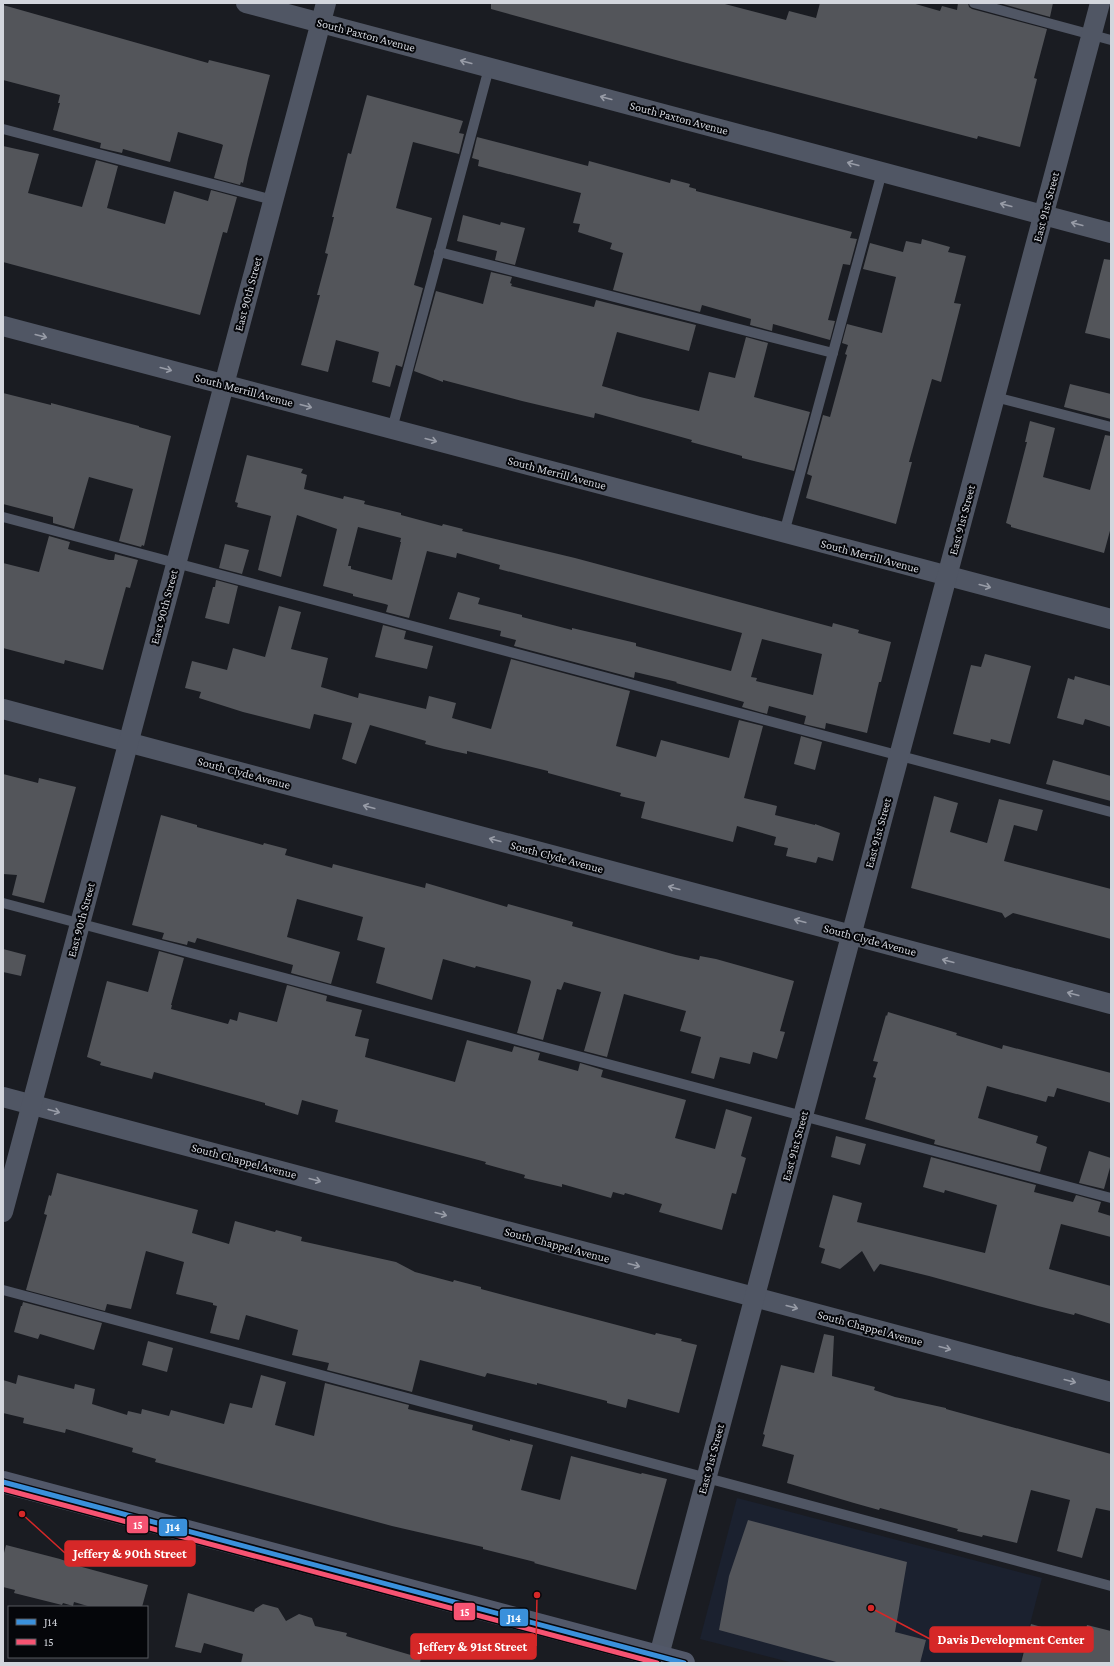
<svg xmlns="http://www.w3.org/2000/svg" width="1114" height="1666" font-family="'Crimson Pro',serif">
  <rect width="100%" height="100%" fill="#1a1c22"/>
  <polygon fill="#1b212f" points="737,1498 1042,1578 1020,1663 793,1663 700,1639"/>
  <g fill="#53555a" fill-rule="evenodd">
    <polygon points="491,3 721,3 786,20 789,11 816,18 820,3 912,3 940,11 942,6 957,10 958,3 968,3 969,7 972,9 1047,29 1034,78 1037,79 1020,147 978,136 977,139 683,62 491,9"/>
    <polygon points="999,3 1053,3 1050,17"/>
    <polygon points="3,5 208,63 209,60 270,75 248,159 243,183 241,182 240,185 214,178 223,145 221,144 178,132 170,162 123,149 122,153 100,148 101,143 53,130 60,103 58,103 60,95 3,80"/>
    <polygon points="367,95 463,121 459,133 464,134 459,154 413,142 396,208 432,218 414,285 423,288 402,367 396,365 390,387 372,382 379,352 336,340 328,372 301,365 320,295 317,295 328,254 325,253 334,217 332,217 348,153 351,154"/>
    <polygon points="477,137 588,166 589,161 670,183 671,179 690,184 689,187 696,189 696,191 852,232 850,238 857,239 850,265 843,264 828,320 835,321 830,340 773,324 772,331 750,325 751,319 702,305 700,312 613,290 623,253 610,249 612,243 578,232 580,224 573,223 581,193 478,166 479,160 472,158"/>
    <polygon points="3,146 39,154 28,193 82,207 96,160 118,166 107,208 165,224 174,191 208,201 211,190 237,197 227,233 223,232 200,315 3,262"/>
    <polygon points="463,215 500,225 501,222 525,228 515,265 495,260 497,251 457,241"/>
    <polygon points="922,239 950,247 948,252 966,256 954,303 961,304 941,382 932,379 909,462 912,462 896,524 806,498 812,476 807,474 823,415 830,417 847,355 845,354 848,345 842,343 847,324 882,333 896,277 863,269 870,243 903,252 906,241 921,244"/>
    <polygon points="1104,259 1111,260 1111,339 1085,333"/>
    <polygon points="491,272 512,277 510,283 512,284 511,286 594,307 596,300 696,325 689,351 617,332 602,386 640,397 699,411 709,372 735,378 746,337 768,343 754,397 810,412 794,471 742,458 742,456 691,442 692,440 595,413 594,418 522,401 443,380 443,382 414,371 436,291 483,304"/>
    <polygon points="1070,384 1111,394 1111,419 1064,407"/>
    <polygon points="3,393 51,405 51,403 139,426 139,427 171,436 144,546 142,545 141,547 119,541 133,489 89,477 74,529 53,523 53,517 3,504"/>
    <polygon points="1030,421 1055,428 1043,477 1090,490 1105,435 1111,436 1111,527 1104,553 1011,527 1011,525 1006,523 1027,442 1025,442"/>
    <path d="M247 455 303 469 301 473 307 475 304 489 343 499 344 496 365 501 364 504 401 513V515L442 526 443 524 463 529 462 531 575 558 832 627 833 623 859 630 858 633 891 642 881 682H879L867 733 826 723 825 729 804 724 806 716 769 706 767 714 742 707 744 702 676 683 677 682 635 672 634 678 514 646 516 640 500 636 501 631 449 619 458 592 480 598 478 604 522 615V617L572 630V628L636 643V646L731 671 742 633 499 569 500 565 457 553 456 558 427 551 409 618 386 612 388 605 385 604 353 596V594L323 586 337 529 297 515 281 577 258 570 271 516 237 507 238 503 235 502ZM358 527 401 538 400 542H401L392 580 351 569V566H348ZM762 639 822 654 813 695 756 681 757 678 751 677Z"/>
    <polygon points="49,536 70,542 68,549 109,560 114,560 115,554 138,560 130,588 126,587 103,670 65,660 64,664 3,648 3,563 39,572"/>
    <polygon points="225,544 249,550 242,574 219,568"/>
    <polygon points="216,580 238,586 229,624 205,618 213,587 215,587"/>
    <polygon points="279,606 301,612 291,649 328,658 321,687 358,698 359,693 426,709 429,696 456,703 452,718 491,729 511,659 630,691 616,746 656,757 661,740 729,758 739,720 763,726 744,798 777,806 775,815 815,825 815,824 840,833 833,861 818,857 816,863 786,856 788,848 774,845 776,837 737,826 733,842 641,818 645,802 620,796 621,793 548,773 548,771 467,751 467,754 444,749 425,744 426,741 370,725 356,764 342,759 352,723 314,714 310,729 243,712 199,698 201,692 185,688 192,661 227,670 233,648 265,657"/>
    <polygon points="383,625 406,631 404,639 433,646 427,669 375,657"/>
    <polygon points="985,654 1031,666 1010,744 991,739 990,743 953,734 971,665 981,667"/>
    <polygon points="1075,676 1111,686 1111,727 1085,719 1083,725 1057,718 1068,678 1074,680"/>
    <polygon points="801,736 822,742 815,770 794,764"/>
    <polygon points="1053,760 1111,776 1111,801 1046,784"/>
    <polygon points="3,774 38,783 39,778 76,787 44,903 12,895 17,875 3,874"/>
    <polygon points="934,796 958,803 950,832 987,843 999,799 1043,810 1037,831 1014,825 1004,861 1111,889 1111,939 1013,913 1005,918 1002,913 911,888"/>
    <polygon points="161,815 197,825 197,827 263,845 264,843 287,849 285,855 332,868 333,864 425,888 426,883 507,907 508,904 573,922 572,926 676,955 699,960 700,956 716,959 794,981 780,1031 785,1032 777,1059 753,1052 750,1064 720,1057 714,1079 691,1073 701,1037 680,1031 686,1011 624,994 607,1057 584,1051 601,992 564,982 561,990 557,989 543,1040 517,1033 531,982 530,980 476,966 475,968 443,959 432,1000 376,983 385,948 357,940 363,917 297,899 287,937 340,952 331,984 291,973 293,965 197,938 195,943 188,941 187,945 162,939 164,933 132,925"/>
    <polygon points="3,949 26,955 21,976 3,972"/>
    <polygon points="159,951 184,958 171,1005 172,1005 171,1009 228,1024 230,1019 237,1021 239,1012 277,1022 287,985 327,996 326,1001 362,1010 355,1036 369,1039 365,1057 455,1082 467,1040 512,1052 514,1046 540,1053 538,1060 578,1071 580,1063 603,1070 601,1077 686,1100 675,1138 715,1149 726,1109 752,1117 741,1156 746,1158 736,1194 732,1193 722,1230 659,1212 662,1204 625,1193 624,1195 613,1192 611,1198 562,1184 562,1187 524,1178 525,1175 485,1164 486,1162 335,1122 338,1110 302,1100 298,1115 265,1105 265,1103 154,1072 152,1079 100,1065 101,1062 87,1057 107,981 148,992"/>
    <polygon points="888,1012 957,1033 956,1035 1002,1049 1003,1045 1111,1073 1111,1103 1057,1088 1054,1097 1048,1096 1046,1102 987,1086 978,1118 1038,1136 1036,1143 1047,1147 1040,1172 934,1144 935,1140 865,1119 876,1078 873,1077 878,1062 873,1061 886,1015 887,1016"/>
    <polygon points="836,1136 866,1144 860,1165 831,1157"/>
    <polygon points="1089,1151 1111,1158 1111,1164 1104,1189 1079,1183"/>
    <polygon points="931,1157 1036,1185 1034,1192 1073,1202 1076,1195 1101,1202 1098,1212 1111,1216 1111,1237 1061,1224 1049,1269 1111,1286 1111,1324 1075,1313 1074,1315 1038,1306 929,1276 880,1264 874,1272 862,1251 840,1269 821,1263 825,1249 819,1247 833,1195 862,1203 857,1222 985,1253 997,1205 945,1190 944,1193 923,1187"/>
    <polygon points="57,1173 198,1210 192,1233 229,1244 235,1221 275,1232 276,1230 302,1237 301,1241 396,1262 415,1272 453,1282 454,1280 481,1287 481,1289 655,1335 656,1333 682,1339 681,1341 697,1345 679,1413 628,1399 626,1408 607,1403 607,1401 537,1383 537,1385 487,1373 485,1377 420,1360 412,1392 327,1370 329,1363 292,1355 298,1330 246,1315 239,1340 210,1333 217,1306 213,1305 213,1303 176,1294 184,1262 146,1251 131,1309 107,1304 105,1311 26,1290 47,1215 44,1214 49,1195 51,1196"/>
    <polygon points="23,1302 102,1323 94,1350 40,1334 38,1339 14,1332 21,1306 22,1306"/>
    <polygon points="824,1334 834,1336 832,1376 875,1387 874,1390 895,1397 946,1408 946,1409 1111,1454 1111,1511 1096,1508 1082,1558 1057,1551 1070,1500 1031,1490 1017,1543 983,1535 982,1537 957,1531 958,1529 880,1508 879,1510 854,1503 787,1483 794,1455 762,1446 765,1435 763,1434 781,1365 814,1373"/>
    <polygon points="148,1341 173,1348 167,1372 142,1365"/>
    <polygon points="18,1375 74,1389 75,1384 95,1389 92,1404 127,1415 128,1411 141,1414 142,1409 169,1416 171,1410 224,1424 230,1403 252,1408 261,1375 286,1382 275,1425 314,1436 325,1383 409,1405 408,1409 473,1425 472,1430 510,1441 510,1439 533,1445 521,1490 560,1500 571,1456 641,1474 642,1473 667,1479 636,1590 534,1563 535,1562 483,1549 483,1547 392,1526 155,1462 156,1459 132,1452 133,1448 66,1429 65,1433 23,1423 24,1418 3,1413 3,1380 16,1384"/>
    <polygon points="748,1520 907,1562 895,1632 926,1640 920,1663 840,1663 719,1630 729,1576"/>
    <polygon points="6,1545 60,1559 82,1567 148,1585 142,1607 91,1607 74,1602 73,1606 63,1603 62,1605 14,1593 15,1590 3,1587 3,1557"/>
    <polygon points="188,1593 254,1612 255,1609 263,1604 278,1608 286,1621 299,1614 312,1618 315,1626 347,1633 346,1636 421,1658 420,1663 241,1663 243,1654 204,1643 201,1653 175,1647"/>
    <polygon points="1031,1624 1084,1639 1087,1625 1111,1631 1111,1663 1021,1663"/>
  </g>
  <g fill="none" stroke-linecap="round" stroke-linejoin="round">
    <g stroke="#505664" stroke-width="10">
      <polyline points="974,3 1111,40"/>
      <polyline points="3,129 273,200"/>
      <polyline points="439,252 833,353"/>
      <polyline points="995,397 1111,427"/>
      <polyline points="392,429 489,68"/>
      <polyline points="3,517 1111,812"/>
      <polyline points="784,533 882,172"/>
      <polyline points="3,903 1111,1198"/>
      <polyline points="3,1290 1111,1586"/>
    </g>
    <g stroke="#505664" stroke-width="20">
      <polyline points="246,3 1111,233"/>
      <polyline points="3,326 1111,619"/>
      <polyline points="3,709 1111,1004"/>
      <polyline points="3,1097 1111,1392"/>
      <polyline points="3,1212 326,3"/>
      <polyline points="657,1663 1100,3"/>
    </g>
    <polyline stroke="#525869" stroke-width="22" points="3,1482 684,1663"/>
    <g stroke="#05060a" stroke-width="8">
      <polyline id="bus-1" points="3,1482 684,1663"/>
    </g>
    <g stroke="#05060a" stroke-width="8">
      <polyline id="bus-2" points="3,1489 657,1663"/>
    </g>
    <use href="#bus-1" stroke="#3a90db" stroke-width="5"/>
    <use href="#bus-2" stroke="#f65372" stroke-width="5"/>
  </g>
  <defs><path id="oneway-shaft" d="M-6 0H5M1.5-3L5.5 0L1.5 3" fill="none" stroke-width="1.6" stroke-linecap="round" stroke-linejoin="round"/></defs>
  <g stroke="#989ca7">
    <use href="#oneway-shaft" transform="translate(466 62) rotate(-165)"/>
    <use href="#oneway-shaft" transform="translate(606 98) rotate(-165)"/>
    <use href="#oneway-shaft" transform="translate(853 164) rotate(-165)"/>
    <use href="#oneway-shaft" transform="translate(1006 205) rotate(-165)"/>
    <use href="#oneway-shaft" transform="translate(1077 224) rotate(-165)"/>
    <use href="#oneway-shaft" transform="translate(41 336) rotate(15)"/>
    <use href="#oneway-shaft" transform="translate(166 369) rotate(15)"/>
    <use href="#oneway-shaft" transform="translate(306 406) rotate(15)"/>
    <use href="#oneway-shaft" transform="translate(431 440) rotate(15)"/>
    <use href="#oneway-shaft" transform="translate(985 586) rotate(15)"/>
    <use href="#oneway-shaft" transform="translate(369 807) rotate(-165)"/>
    <use href="#oneway-shaft" transform="translate(495 840) rotate(-165)"/>
    <use href="#oneway-shaft" transform="translate(674 888) rotate(-165)"/>
    <use href="#oneway-shaft" transform="translate(800 921) rotate(-165)"/>
    <use href="#oneway-shaft" transform="translate(948 961) rotate(-165)"/>
    <use href="#oneway-shaft" transform="translate(1073 994) rotate(-165)"/>
    <use href="#oneway-shaft" transform="translate(54 1111) rotate(15)"/>
    <use href="#oneway-shaft" transform="translate(315 1180) rotate(15)"/>
    <use href="#oneway-shaft" transform="translate(441 1214) rotate(15)"/>
    <use href="#oneway-shaft" transform="translate(634 1265) rotate(15)"/>
    <use href="#oneway-shaft" transform="translate(792 1307) rotate(15)"/>
    <use href="#oneway-shaft" transform="translate(945 1348) rotate(15)"/>
    <use href="#oneway-shaft" transform="translate(1070 1381) rotate(15)"/>
  </g>
  <g text-anchor="middle" stroke-width="4" stroke-linejoin="round" paint-order="stroke">
    <g font-size="12" fill="#d3d6dd" stroke="#05060a">
      <text transform="translate(366 35) rotate(15)" y="4">South Paxton Avenue</text>
      <text transform="translate(679 118) rotate(15)" y="4">South Paxton Avenue</text>
      <text transform="translate(1046 207) rotate(-75)" y="4">East 91st Street</text>
      <text transform="translate(248 294) rotate(-75)" y="4">East 90th Street</text>
      <text transform="translate(244 390) rotate(15)" y="4">South Merrill Avenue</text>
      <text transform="translate(557 473) rotate(15)" y="4">South Merrill Avenue</text>
      <text transform="translate(962 520) rotate(-75)" y="4">East 91st Street</text>
      <text transform="translate(870 556) rotate(15)" y="4">South Merrill Avenue</text>
      <text transform="translate(164 607) rotate(-75)" y="4">East 90th Street</text>
      <text transform="translate(244 773) rotate(15)" y="4">South Clyde Avenue</text>
      <text transform="translate(878 833) rotate(-75)" y="4">East 91st Street</text>
      <text transform="translate(557 857) rotate(15)" y="4">South Clyde Avenue</text>
      <text transform="translate(81 920) rotate(-75)" y="4">East 90th Street</text>
      <text transform="translate(870 940) rotate(15)" y="4">South Clyde Avenue</text>
      <text transform="translate(795 1146) rotate(-75)" y="4">East 91st Street</text>
      <text transform="translate(244 1161) rotate(15)" y="4">South Chappel Avenue</text>
      <text transform="translate(557 1245) rotate(15)" y="4">South Chappel Avenue</text>
      <text transform="translate(870 1328) rotate(15)" y="4">South Chappel Avenue</text>
      <text transform="translate(711 1459) rotate(-75)" y="4">East 91st Street</text>
    </g>
  </g>
  <path fill="none" stroke="#d62828" stroke-width="1.5" d="M22 1514L65 1553M871 1608L930 1639M537 1595L536 1646"/>
  <g fill="#d62828" stroke="#05060a" stroke-width="1.5">
    <circle cx="22" cy="1514" r="4"/>
    <circle cx="871" cy="1608" r="4"/>
    <circle cx="537" cy="1595" r="4"/>
  </g>
  <g fill="#d62828" stroke="#d62828" stroke-width="1.5">
    <rect x="65" y="1541" width="130" height="25" rx="4"/>
    <rect x="930" y="1627" width="163" height="25" rx="4"/>
    <rect x="411" y="1634" width="125" height="25" rx="4"/>
  </g>
  <g font-size="13" text-anchor="middle" font-weight="bold" fill="#fff">
    <text x="130" y="1558">Jeffery &amp; 90th Street</text>
    <text x="1011" y="1644">Davis Development Center</text>
    <text x="473" y="1651">Jeffery &amp; 91st Street</text>
  </g>
  <g stroke="#05060a" stroke-width="1.5">
    <rect x="126" y="1515" width="23" height="19" rx="4" fill="#f65372"/>
    <rect x="158" y="1518" width="30" height="19" rx="4" fill="#3a90db"/>
    <rect x="453" y="1602" width="23" height="19" rx="4" fill="#f65372"/>
    <rect x="499" y="1608" width="30" height="19" rx="4" fill="#3a90db"/>
  </g>
  <g font-size="11" text-anchor="middle" font-weight="bold" fill="#fff">
    <text x="138" y="1529">15</text>
    <text x="173" y="1531">J14</text>
    <text x="465" y="1616">15</text>
    <text x="514" y="1622">J14</text>
  </g>
  <rect width="1114" height="1666" fill="none" stroke="#d3d6dd" stroke-width="8"/>
  <rect x="8" y="1606" width="140" height="52" fill="#05060a" stroke="#57595e"/>
  <rect x="16" y="1619" width="20" height="6" fill="#3a90db" stroke="#57595e"/>
  <text x="44" y="1626" font-size="12" fill="#d3d6dd">J14</text>
  <rect x="16" y="1639" width="20" height="6" fill="#f65372" stroke="#57595e"/>
  <text x="44" y="1646" font-size="12" fill="#d3d6dd">15</text>
</svg>
